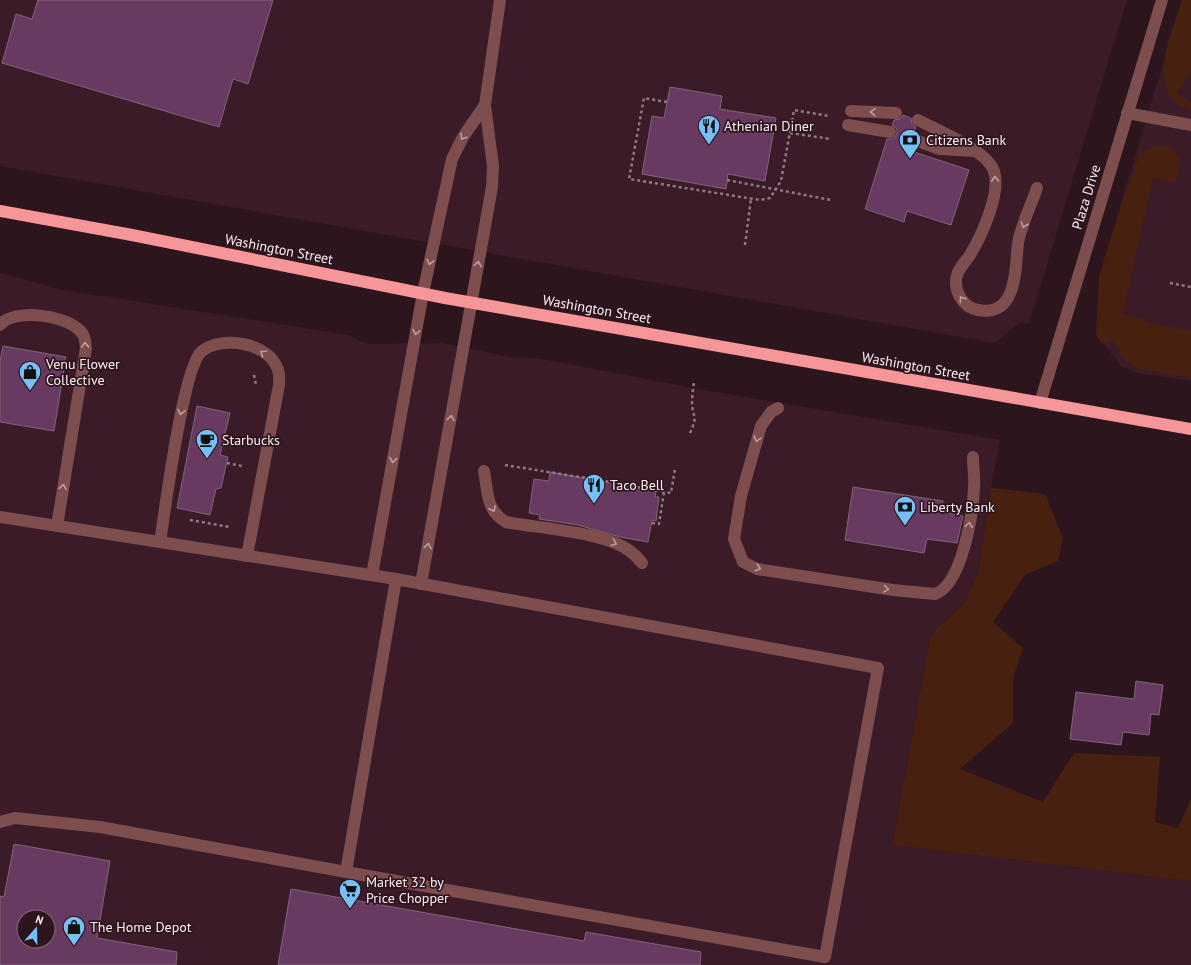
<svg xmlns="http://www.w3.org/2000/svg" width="1191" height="965" font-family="'PT Sans',sans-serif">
  <rect width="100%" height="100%" fill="#2d151e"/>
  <g fill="#3a1b27" fill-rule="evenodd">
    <polygon points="0,0 1127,0 1029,324 1020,323 994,343 0,166"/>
    <polygon points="1182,0 1191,0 1191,381 1136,373 1121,366 1096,334 1099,277"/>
    <path d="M0 273 63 290 349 335 367 344 442 343 510 357 537 358 693 388 1000 440 991 488 978 573 964 603 931 634 892 845 1191 881V965H0ZM24 917H48V941H24Z"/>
  </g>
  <g fill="#482010">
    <path d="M1182 0H1191V72L1177 93 1191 103V110C1186 108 1178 106 1175 102 1150 77 1173 29 1182 0Z"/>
    <path d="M1154 146C1183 145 1184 159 1175 183L1153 178 1123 314 1145 319 1147 322 1191 331V378L1136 368 1124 359 1112 340 1102 344 1096 334 1099 277 1121 205 1140 154Z"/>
    <polygon points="991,488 1045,494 1063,538 1058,561 1025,575 993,622 1023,648 1013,678 1013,723 960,769 1043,802 1074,753 1160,757 1155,822 1178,828 1191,799 1191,881 892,845 931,634 964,603 978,573"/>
  </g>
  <g fill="#693a61" stroke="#7e6579" fill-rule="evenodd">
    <polygon points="38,0 273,0 248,84 233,79 219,127 2,63 16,14 32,19"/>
    <polygon points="670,87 722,96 720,109 776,118 765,181 728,174 726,189 642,174 652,116 664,118"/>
    <polygon points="903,115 911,118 912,124 916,127 914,132 907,133 905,137 906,144 910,146 908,150 969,170 951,225 907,211 904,222 865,209 887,139 893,139 897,134 897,129 892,125 894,120 900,119"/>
    <polygon points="3,346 66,357 54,431 0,422 0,361"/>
    <polygon points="197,406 230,413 220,455 228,457 221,488 216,489 210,515 177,508"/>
    <polygon points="550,472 656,491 655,497 659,497 656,521 652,520 648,542 620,537 578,525 539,519 540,515 529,513 534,479 549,481"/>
    <polygon points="853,487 943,501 941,512 963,516 957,543 927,539 924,553 845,540"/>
    <polygon points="1136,681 1163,685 1159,715 1151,714 1149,735 1123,732 1121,745 1070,739 1076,692 1134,699"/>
    <path d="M14 844 110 861 97 938 177 952 176 965H0V896L4 897ZM24 917H48V941H24Z"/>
    <polygon points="291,889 584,941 586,932 701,952 700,965 278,965"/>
  </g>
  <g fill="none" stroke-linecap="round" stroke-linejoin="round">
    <g stroke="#8e7a82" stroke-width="2.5" stroke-dasharray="3 3" stroke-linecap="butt">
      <polyline points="667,102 644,98 629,179 760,200 770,198 781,181 794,110 829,116"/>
      <polyline points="790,133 831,139"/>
      <polyline points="727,180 831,200"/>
      <polyline points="745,245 751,199"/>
      <polyline points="1170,283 1191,287"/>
      <polyline points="254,375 256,385"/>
      <path d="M690 433C699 414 692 418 692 402 692 396 693 389 694 382"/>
      <polyline points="227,463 242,466"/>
      <polyline points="505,465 611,482"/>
      <polyline points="632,486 671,493 675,469"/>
      <polyline points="190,520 230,527"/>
      <polyline points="652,523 659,524 664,492"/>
    </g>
    <g stroke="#7e4d4e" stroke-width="12">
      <polyline points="851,111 896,113"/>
      <polyline points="1127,113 1191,125"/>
      <path d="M918 120C937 130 985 150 993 169 1003 190 981 237 970 255 966 261 959 268 957 275 953 290 962 307 978 310 1018 317 1015 268 1018 243 1021 226 1031 205 1037 188"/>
      <polyline points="848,125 890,132"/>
      <polyline points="912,139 940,149 974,151"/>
      <path d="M0 325C14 308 63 315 78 329 85 334 85 340 86 348L57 526"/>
      <path d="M778 408 771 412 761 426 741 496 734 539 743 562 757 569 893 590 935 594C962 585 973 513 974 488 975 478 973 467 973 457"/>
      <path d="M484 471C488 492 486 511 506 522 539 528 585 531 615 543 626 547 635 554 642 563"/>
      <polyline points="0,517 396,579 878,668 825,957 346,872 100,827 15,818 0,822"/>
      <path d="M160 542C165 511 183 366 202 351 223 335 270 343 278 370 280 375 279 381 279 385L247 556"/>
      <polyline points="372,575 423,293 452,159 463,137 485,105"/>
      <polyline points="421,584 492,187 493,166 485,105 500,0"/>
      <polyline points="346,872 396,579"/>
    </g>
    <polyline stroke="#7e4d4e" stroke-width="12" points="1040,403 1162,0"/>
    <polyline stroke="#f79698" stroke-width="12" points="0,211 132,235 445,298 1191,429"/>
  </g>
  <defs><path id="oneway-chevron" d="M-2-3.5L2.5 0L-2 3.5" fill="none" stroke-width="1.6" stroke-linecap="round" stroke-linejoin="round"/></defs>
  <g stroke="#be9ea1">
    <use href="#oneway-chevron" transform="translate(873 112) rotate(-177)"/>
    <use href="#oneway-chevron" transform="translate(463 137) rotate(123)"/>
    <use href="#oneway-chevron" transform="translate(995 179) rotate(-93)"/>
    <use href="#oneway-chevron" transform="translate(1024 225) rotate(109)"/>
    <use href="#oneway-chevron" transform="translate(430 262) rotate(102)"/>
    <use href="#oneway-chevron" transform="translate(478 264) rotate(-80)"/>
    <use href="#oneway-chevron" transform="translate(962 299) rotate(-123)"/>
    <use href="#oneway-chevron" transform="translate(416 332) rotate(100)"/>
    <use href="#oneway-chevron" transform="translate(85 345) rotate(-92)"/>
    <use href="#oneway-chevron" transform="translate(263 353) rotate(-145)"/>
    <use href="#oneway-chevron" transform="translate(181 412) rotate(103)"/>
    <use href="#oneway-chevron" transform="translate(451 418) rotate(-80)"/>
    <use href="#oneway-chevron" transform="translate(757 439) rotate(106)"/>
    <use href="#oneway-chevron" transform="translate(393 460) rotate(100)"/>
    <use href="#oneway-chevron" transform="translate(63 487) rotate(-81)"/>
    <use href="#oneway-chevron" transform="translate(493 509) rotate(65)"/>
    <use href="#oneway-chevron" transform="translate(969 525) rotate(-82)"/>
    <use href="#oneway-chevron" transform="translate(614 543) rotate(21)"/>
    <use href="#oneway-chevron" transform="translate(428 546) rotate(-80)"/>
    <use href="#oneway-chevron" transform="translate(758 568) rotate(17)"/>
    <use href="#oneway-chevron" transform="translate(886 589) rotate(9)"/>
  </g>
  <defs>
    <g id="restaurant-pin" transform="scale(1.15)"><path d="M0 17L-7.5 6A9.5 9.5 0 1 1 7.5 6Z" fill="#77c0f7" stroke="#2d151e"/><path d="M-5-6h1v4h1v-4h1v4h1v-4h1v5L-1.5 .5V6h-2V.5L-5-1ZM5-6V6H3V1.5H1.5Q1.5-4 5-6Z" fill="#111"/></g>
    <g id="bank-pin" transform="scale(1.15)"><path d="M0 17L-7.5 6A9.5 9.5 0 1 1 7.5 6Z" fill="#77c0f7" stroke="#2d151e"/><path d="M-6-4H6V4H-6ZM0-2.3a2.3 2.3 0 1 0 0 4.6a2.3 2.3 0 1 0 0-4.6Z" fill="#111"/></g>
    <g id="shop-pin" transform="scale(1.15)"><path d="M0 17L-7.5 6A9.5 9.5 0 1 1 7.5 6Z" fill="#77c0f7" stroke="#2d151e"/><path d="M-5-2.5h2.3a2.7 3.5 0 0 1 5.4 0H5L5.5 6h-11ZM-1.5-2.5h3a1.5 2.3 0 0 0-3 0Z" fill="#111"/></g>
    <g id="cafe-pin" transform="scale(1.15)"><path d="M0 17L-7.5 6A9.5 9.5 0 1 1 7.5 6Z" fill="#77c0f7" stroke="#2d151e"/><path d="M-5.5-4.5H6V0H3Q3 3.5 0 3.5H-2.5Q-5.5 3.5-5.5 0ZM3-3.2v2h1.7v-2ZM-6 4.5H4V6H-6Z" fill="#111"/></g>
    <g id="supermarket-pin" transform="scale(1.15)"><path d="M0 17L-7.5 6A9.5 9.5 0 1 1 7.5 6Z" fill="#77c0f7" stroke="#2d151e"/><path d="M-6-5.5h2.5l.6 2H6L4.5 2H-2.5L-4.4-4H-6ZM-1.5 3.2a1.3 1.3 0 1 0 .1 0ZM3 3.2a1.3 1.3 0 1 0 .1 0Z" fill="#111"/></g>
  </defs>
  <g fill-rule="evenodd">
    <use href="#restaurant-pin" x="709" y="126"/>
    <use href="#bank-pin" x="910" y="140"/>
    <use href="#shop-pin" x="30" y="372"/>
    <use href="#cafe-pin" x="207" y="440"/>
    <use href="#restaurant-pin" x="594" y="485"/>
    <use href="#bank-pin" x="905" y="507"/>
    <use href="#supermarket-pin" x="350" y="890"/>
    <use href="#shop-pin" x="74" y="927"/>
  </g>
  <g text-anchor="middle" stroke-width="3.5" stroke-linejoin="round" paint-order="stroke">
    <g font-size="14" fill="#feeff4" stroke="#2d151e" text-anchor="start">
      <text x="724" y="131">Athenian Diner</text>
      <text x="926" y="145">Citizens Bank</text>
      <text x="46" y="369">Venu Flower<tspan x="46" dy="16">Collective</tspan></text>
      <text x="222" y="445">Starbucks</text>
      <text x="610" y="490">Taco Bell</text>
      <text x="920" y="512">Liberty Bank</text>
      <text x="366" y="887">Market 32 by<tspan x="366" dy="16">Price Chopper</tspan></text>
      <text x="90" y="932">The Home Depot</text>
    </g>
    <g font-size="14" fill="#feeff4" stroke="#2d151e">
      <text transform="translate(1086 197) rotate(-73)" y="5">Plaza Drive</text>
      <text transform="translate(279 249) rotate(11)" y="5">Washington Street</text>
      <text transform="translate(597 309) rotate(10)" y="5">Washington Street</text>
      <text transform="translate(916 366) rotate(10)" y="5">Washington Street</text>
    </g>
  </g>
  <g transform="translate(36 929) rotate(20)"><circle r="19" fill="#2d151e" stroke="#816c74"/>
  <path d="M0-3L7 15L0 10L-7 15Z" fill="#77c0f7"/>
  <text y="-6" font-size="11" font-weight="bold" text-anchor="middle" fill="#feeff4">N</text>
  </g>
</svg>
